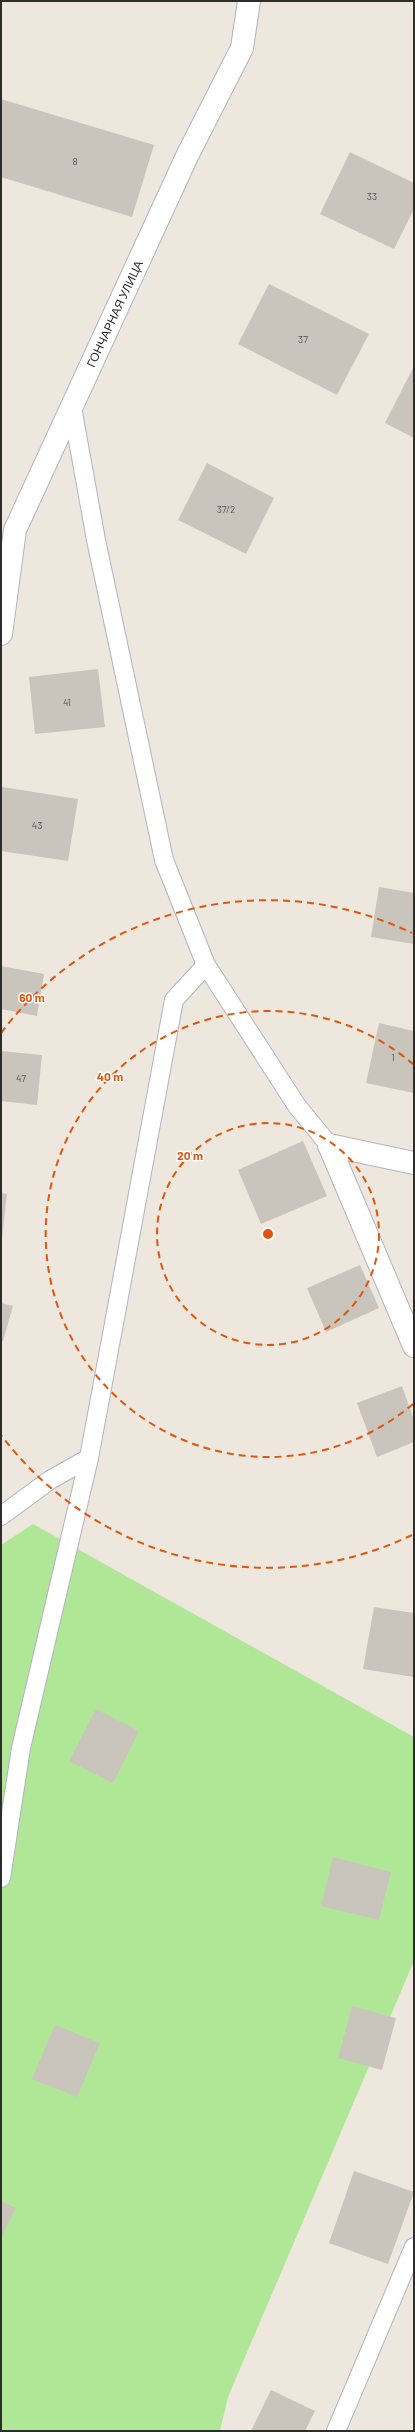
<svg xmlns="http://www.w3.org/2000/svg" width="415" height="2432" font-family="Barlow,sans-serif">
  <rect width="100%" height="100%" fill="#eee7dd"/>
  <polygon fill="#b0e797" points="33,1524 414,1737 414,1961 228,2397 220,2431 1,2431 1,1545"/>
  <g fill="#c9c5bc">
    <polygon points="1,99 154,145 132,217 1,177"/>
    <polygon points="350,152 414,183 414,209 394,249 320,214"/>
    <polygon points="269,284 369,334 337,395 238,344"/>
    <polygon points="414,366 414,438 385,423"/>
    <polygon points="207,463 274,498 246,554 178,520"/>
    <polygon points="98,669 105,727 35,734 29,677"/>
    <polygon points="2,787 78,799 68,861 1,851"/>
    <polygon points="379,887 414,893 414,944 371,937"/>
    <polygon points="1,966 44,974 37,1016 1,1009"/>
    <polygon points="379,1023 414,1031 414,1093 366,1083"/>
    <polygon points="1,1051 42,1055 37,1105 1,1101"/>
    <polygon points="303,1141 327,1196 261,1224 238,1170"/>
    <polygon points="1,1193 7,1194 2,1238 1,1238"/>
    <polygon points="360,1265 379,1308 326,1332 307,1288"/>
    <polygon points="1,1303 13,1306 3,1341 1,1341"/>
    <polygon points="402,1386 414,1420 414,1442 377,1457 357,1403"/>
    <polygon points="374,1607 414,1613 414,1677 363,1669"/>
    <polygon points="96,1709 139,1731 113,1783 69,1761"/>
    <polygon points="333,1857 391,1872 379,1920 321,1906"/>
    <polygon points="352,2006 396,2018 382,2070 338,2058"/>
    <polygon points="55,2025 100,2043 77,2097 32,2079"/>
    <polygon points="354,2171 414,2192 388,2264 329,2243"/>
    <polygon points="1,2201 16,2208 1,2238"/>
    <polygon points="271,2390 315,2411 305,2431 251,2431"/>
  </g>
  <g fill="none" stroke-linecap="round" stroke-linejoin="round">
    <g stroke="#b1b3c0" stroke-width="20">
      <g id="lane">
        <polyline points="72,407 96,540 164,860 206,965 297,1106 329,1145"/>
        <polyline points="1,1516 50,1480 89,1458"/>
        <polyline points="1,1878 21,1748 89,1458 174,1000 206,965"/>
        <polyline points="336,2431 414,2247"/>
      </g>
    </g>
    <g stroke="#b1b3c0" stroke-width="24">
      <g id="street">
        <polyline points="1,634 15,530 188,154 242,48 249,1"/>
        <polyline points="329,1145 414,1346"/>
        <polyline points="329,1145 414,1163"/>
      </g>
    </g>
    <use href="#lane" stroke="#fff" stroke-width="18"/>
    <use href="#street" stroke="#fff" stroke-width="22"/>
  </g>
  <g fill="none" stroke="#df570e" stroke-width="2" stroke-dasharray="7 5">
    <circle cx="268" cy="1234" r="111"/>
    <path d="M413 1404A223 223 0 1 1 413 1064"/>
    <path d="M412 1535A334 334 0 0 1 1 1435M1 1033A334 334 0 0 1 412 933"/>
  </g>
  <g text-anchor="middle" stroke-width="3" stroke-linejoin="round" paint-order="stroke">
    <g font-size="10" fill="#535250">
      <text x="75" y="165">8</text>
      <text x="372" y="200">33</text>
      <text x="303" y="343">37</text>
      <text x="226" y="513">37/2</text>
      <text x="67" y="706">41</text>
      <text x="37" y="829">43</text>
      <text x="393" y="1061">1</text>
      <text x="21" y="1082">47</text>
    </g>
    <g font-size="12" fill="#2c2c2c" stroke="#fff">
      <text transform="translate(115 314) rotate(-65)" y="4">ГОНЧАРНАЯ УЛИЦА</text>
    </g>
  </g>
  <circle cx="268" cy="1234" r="6" fill="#df570e" stroke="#fff" stroke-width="2"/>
  <g font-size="12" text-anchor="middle" font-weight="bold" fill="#df570e" stroke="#fff" stroke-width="3" stroke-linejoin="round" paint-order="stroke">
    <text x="32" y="1002">60 m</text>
    <text x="110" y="1081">40 m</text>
    <text x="190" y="1160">20 m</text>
  </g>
  <rect width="415" height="2432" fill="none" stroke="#2c2c2c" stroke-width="4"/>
</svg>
